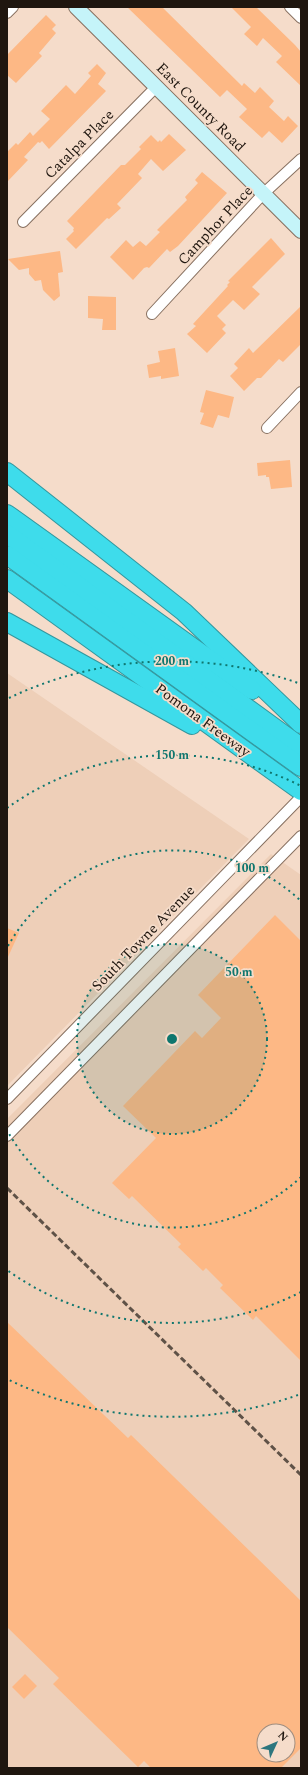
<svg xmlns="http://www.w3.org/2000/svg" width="308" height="1775" font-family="Spectral,serif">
  <rect width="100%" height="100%" fill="#f5dcca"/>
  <g fill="#eecfb8" fill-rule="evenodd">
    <polygon points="7,673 249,839 7,1086"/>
    <path d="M271 854 301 875V1768H7V1119ZM264 1731H288V1755H264Z"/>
  </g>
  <g fill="#fdb885" fill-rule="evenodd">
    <polygon points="127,7 162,7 242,86 244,83 255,93 260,87 274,101 269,107 284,121 288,116 298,126 282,143 269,131 262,138 239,117 247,109 227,90 220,97"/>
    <polygon points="231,7 256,7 295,45 301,52 301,86 276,62 282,56 263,38 257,46 244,34 251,27"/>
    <polygon points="46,15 56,25 52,29 56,33 39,53 42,56 16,83 7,75 7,55"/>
    <polygon points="97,64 106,73 98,84 106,91 49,149 42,141 40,143 38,142 24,157 28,160 7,182 7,152 16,143 18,145 30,132 33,136 50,119 41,111 66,85 75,94 91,76 88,73"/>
    <polygon points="169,134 186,150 163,171 151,159 138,174 142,178 117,204 121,208 109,219 107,218 76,249 66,239 74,231 73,230 74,228 67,221 121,165 125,165 141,149 139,147 151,135 158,142 160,140 161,142"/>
    <polygon points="202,172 227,193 178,246 170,252 167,249 149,268 147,267 144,268 133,280 110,257 126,240 133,247 140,241 146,246 160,232 157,230 187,200 185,197 198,183 195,180"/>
    <polygon points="271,238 285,254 252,287 260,294 244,310 233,300 217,316 226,325 222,329 226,333 207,353 187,334 196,326 193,324 228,286 227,285 230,282 228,281"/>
    <polygon points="60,251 63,272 58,273 60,296 54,301 43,290 41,280 35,281 29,274 29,268 19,270 8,259"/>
    <polygon points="88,296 116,297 116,330 102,330 103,319 88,318"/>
    <polygon points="301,306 301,344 283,362 279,359 261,378 257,378 244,391 230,376 238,368 234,364 249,348 253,353"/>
    <polygon points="175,348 179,376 161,379 161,376 149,378 147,365 160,362 158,351"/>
    <polygon points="206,390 234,397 229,418 218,415 213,428 200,424 204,413 200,412"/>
    <polygon points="290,460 292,487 271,489 269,477 266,477 266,475 258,476 257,463"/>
    <polygon points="275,915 301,941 301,1361 256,1316 253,1320 220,1288 223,1285 206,1268 203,1271 178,1247 181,1244 132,1196 129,1199 112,1183 156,1138 123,1106 195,1031 202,1038 221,1018 198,995"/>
    <polygon points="7,928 19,933 7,959"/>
    <path d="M7 1322 128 1438 131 1435 301 1601V1748L281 1768H151L144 1761 138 1767 53 1684 59 1678 7 1627ZM264 1731H288V1755H264Z"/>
    <polygon points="25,1674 37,1686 24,1699 12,1687"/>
  </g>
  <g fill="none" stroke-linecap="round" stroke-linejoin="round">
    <g stroke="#877060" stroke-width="12">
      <g id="street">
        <polyline points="290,7 301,18"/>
        <polyline points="7,13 13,7"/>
        <polyline points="23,222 157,86"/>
        <polyline points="152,314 263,194 301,159"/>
        <polyline points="267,428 301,392"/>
        <polyline points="7,1099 301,797"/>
        <polyline points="7,1136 301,836"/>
      </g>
    </g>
    <g stroke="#877060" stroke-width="16">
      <polyline id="secondary" points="76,7 301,231"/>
    </g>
    <g stroke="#33979e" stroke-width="20">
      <g id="highway">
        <polyline points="7,472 184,612 301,724"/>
        <polyline points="7,514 252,690"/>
        <polyline points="7,534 301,747"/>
        <polyline points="7,555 301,767"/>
        <polyline points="7,579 301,791"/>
        <polyline points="7,622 192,725"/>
      </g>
    </g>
    <use href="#street" stroke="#fff" stroke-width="10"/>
    <use href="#secondary" stroke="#c5f4f9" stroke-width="14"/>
    <use href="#highway" stroke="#3edceb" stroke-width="18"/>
    <polyline stroke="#5f5247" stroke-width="3" stroke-dasharray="6 3" stroke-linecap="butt" points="7,1188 301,1475"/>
  </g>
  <circle cx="172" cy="1039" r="95" fill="#0f766e" fill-opacity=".12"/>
  <g fill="none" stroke="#0f766e" stroke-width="2" stroke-dasharray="2 4">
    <circle cx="172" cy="1039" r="95"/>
    <path d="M301 1177A189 189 0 0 1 8 1132M8 946A189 189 0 0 1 301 901"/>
    <path d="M301 1292A284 284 0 0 1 7 1270M7 808A284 284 0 0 1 301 786"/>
    <path d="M298 1395A378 378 0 0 1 9 1380M9 698A378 378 0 0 1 298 683"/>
  </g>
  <g text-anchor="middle" stroke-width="3.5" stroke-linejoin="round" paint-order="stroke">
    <g font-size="15" fill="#1f160f" stroke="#f5dcca">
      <text transform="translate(201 107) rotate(45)" y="5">East County Road</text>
      <text transform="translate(79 144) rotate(-45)" y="5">Catalpa Place</text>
      <text transform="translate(215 225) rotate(-47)" y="5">Camphor Place</text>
      <text transform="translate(203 720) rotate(36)" y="5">Pomona Freeway</text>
      <text transform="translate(143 938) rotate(-46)" y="5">South Towne Avenue</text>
    </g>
  </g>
  <circle cx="172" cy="1039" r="6" fill="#0f766e" stroke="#f5dcca" stroke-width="2"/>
  <g font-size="12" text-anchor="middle" font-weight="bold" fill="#0f766e" stroke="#f5dcca" stroke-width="3.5" stroke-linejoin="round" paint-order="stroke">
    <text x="172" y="665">200 m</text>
    <text x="172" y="759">150 m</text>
    <text x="252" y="872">100 m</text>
    <text x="239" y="976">50 m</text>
  </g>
  <rect width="308" height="1775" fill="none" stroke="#1f160f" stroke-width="16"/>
  <g transform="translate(276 1743) rotate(46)"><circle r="19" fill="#f5dcca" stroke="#9f8d7f"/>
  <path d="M0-3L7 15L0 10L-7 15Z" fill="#2d767e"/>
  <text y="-6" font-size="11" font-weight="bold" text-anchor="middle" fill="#1f160f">N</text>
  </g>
</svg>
